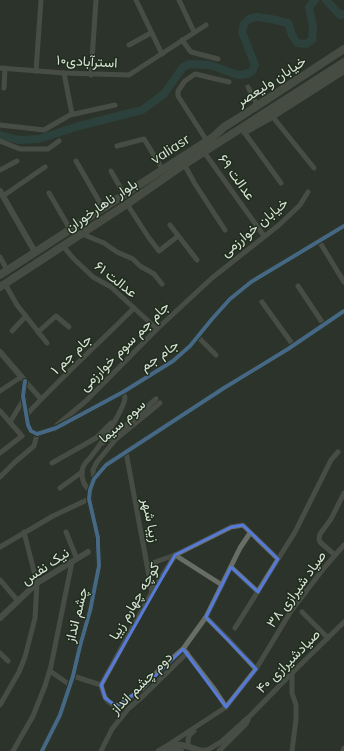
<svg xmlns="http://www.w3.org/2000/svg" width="344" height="751" font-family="Mulish,Vazirmatn,sans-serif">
  <rect width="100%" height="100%" fill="#2c332a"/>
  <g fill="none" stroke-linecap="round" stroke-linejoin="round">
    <g stroke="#305252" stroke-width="8">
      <polyline points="326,0 340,15 344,14"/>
      <polyline points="0,135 19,140 39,139 79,126 142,110 164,94 183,67 190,64 210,65 238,75 247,74 252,71 255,65 242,32 244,24 249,19 257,17 271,19 288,23 292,35 297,43 306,44 312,40 313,27 309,7 315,0"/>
    </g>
    <g stroke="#686e66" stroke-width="5">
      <polyline points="136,0 162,54"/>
      <polyline points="179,0 194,32"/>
      <polyline points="182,40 191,52 218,59"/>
      <polyline points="129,45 151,33"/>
      <polyline points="0,68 64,73 129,75 206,25"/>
      <polyline points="36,71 41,0"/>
      <polyline points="64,73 72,114"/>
      <polyline points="91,75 96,0"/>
      <polyline points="248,87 257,105"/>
      <polyline points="4,88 5,68"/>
      <polyline points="272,116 314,168"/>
      <polyline points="0,125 44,130 70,115 115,105"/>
      <polyline points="244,132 281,183"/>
      <polyline points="0,141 20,149 48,149 59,141"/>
      <polyline points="207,141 178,96 178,91 185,81 195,74 229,82"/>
      <polyline points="117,146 144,139 163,170"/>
      <polyline points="204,152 264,236"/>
      <polyline points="76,161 103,208"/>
      <polyline points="184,164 195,184 225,230"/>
      <polyline points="0,170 17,161"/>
      <polyline points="111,171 124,194"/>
      <polyline points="49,193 70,229"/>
      <polyline points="3,196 45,167"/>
      <polyline points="127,204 149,238 159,251 178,236"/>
      <polyline points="170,225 197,260"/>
      <polyline points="82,234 104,243 117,252 133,259 140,266 154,274 162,284"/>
      <polyline points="319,241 344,282"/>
      <polyline points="63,246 73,258 93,277 111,287 157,329"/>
      <polyline points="0,257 7,270"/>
      <polyline points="5,284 17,305 47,343"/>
      <polyline points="298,286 324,325"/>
      <polyline points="262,302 293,345"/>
      <polyline points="12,331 26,316"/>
      <polyline points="38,332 56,316 69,327"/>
      <polyline points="198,337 216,355"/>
      <polyline points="25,381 41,399"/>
      <polyline points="0,391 21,377"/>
      <polyline points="0,411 22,436 0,453"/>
      <path d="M28 413C62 377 99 343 134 308"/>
      <polyline points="10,422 24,399"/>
      <polyline points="57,425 86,401 157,329 212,278 279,225 300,205 308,192"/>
      <polyline points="102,443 114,436 156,399"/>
      <polyline points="126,452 152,592"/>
      <polyline points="52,463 96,438 111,423"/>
      <polyline points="0,477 15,462 34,446 37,434"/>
      <polyline points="94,479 93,470 97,462 116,439 160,403"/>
      <polyline points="60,488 82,472"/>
      <path d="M90 490C82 485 80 473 84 465 86 461 90 459 92 455 100 446 124 409 125 398 125 396 124 394 123 392"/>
      <polyline points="66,532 77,559"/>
      <polyline points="0,547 53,516 89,499"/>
      <polyline points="175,555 222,585"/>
      <polyline points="335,555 320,542 319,539 320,534 331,519 344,493"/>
      <polyline points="147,565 175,555 231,527 243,525 278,559"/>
      <polyline points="231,567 258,592"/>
      <polyline points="0,580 18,601"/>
      <polyline points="302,612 328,638"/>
      <polyline points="206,617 228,639 256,669"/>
      <polyline points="235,628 295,532 331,460 338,452"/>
      <polyline points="185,651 215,690 226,707"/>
      <polyline points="0,653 8,661"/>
      <polyline points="50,671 70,685"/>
      <polyline points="292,673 292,693 296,705 296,719 292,751"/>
      <polyline points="73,676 101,685"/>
      <path d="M101 685C104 696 104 701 116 706L123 703 142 689 161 668 183 649 206 617 240 548 250 533"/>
      <polyline points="101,685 152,592 175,555"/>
      <polyline points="0,705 19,672 25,657 35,618 37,583 24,532"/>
      <polyline points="168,745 226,707 256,669 291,611 324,568 344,545"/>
      <path d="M188 747C188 739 187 736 194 731"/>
      <polyline points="13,751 33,716 45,686 51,666 72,562"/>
      <polyline points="101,751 112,729 129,708 142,697 187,653"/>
      <polyline points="206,751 221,742 242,723 249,717 292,673 344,622"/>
      <polyline points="219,751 246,724 248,720"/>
      <polyline points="343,751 344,748"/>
    </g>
    <g stroke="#686e66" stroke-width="6">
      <polyline points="0,191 35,252"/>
      <polyline points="0,352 25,381 23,396 28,425 31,431 37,434 56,428 84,413 123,392 173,361 190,346 212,319 230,299 251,282 344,226"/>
      <polyline points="0,618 37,583 88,552"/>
      <polyline points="42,751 60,715 73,676 80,646 90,611 99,566 98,544 98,538 89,499 90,490 94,479 106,465 224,388 288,349 344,311"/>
      <path d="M159 751C162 749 165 747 168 746 177 741 193 749 203 751"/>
      <polyline points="165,751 173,749 181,751"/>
    </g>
    <polyline stroke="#676d62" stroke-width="7" points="205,751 207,751"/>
    <g stroke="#676c5f" stroke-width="8">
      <polyline points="245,131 272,116 344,70"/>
      <polyline points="0,275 213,137 224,127 237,119 344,49"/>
      <polyline points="0,287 127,204 176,170 344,62"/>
    </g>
    <g stroke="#1f2d1c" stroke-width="6">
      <g id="cycleway">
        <polyline points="25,381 23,396 28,425 31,431 37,434 56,428 84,413 123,392 173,361 190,346 212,319 230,299 251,282 344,226"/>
        <polyline points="42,751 60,715 73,676 80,646 90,611 99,566 98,544 98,538 89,499 90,490 94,479 106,465 224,388 288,349 344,311"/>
      </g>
    </g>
    <use href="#cycleway" stroke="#66a8f1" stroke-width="4"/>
  </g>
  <path d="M0 0H344V751H0ZM243 525 278 559 258 592 231 567 206 617 256 669 226 707 183 649 142 689 116 706 105 698 101 685 175 555 231 527Z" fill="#2c332a" fill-opacity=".55" fill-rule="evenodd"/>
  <path fill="none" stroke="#557ad8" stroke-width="3" stroke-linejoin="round" d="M243 525 278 559 258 592 231 567 206 617 256 669 226 707 183 649 142 689 116 706 105 698 101 685 175 555 231 527Z"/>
  <g text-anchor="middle" stroke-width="3" stroke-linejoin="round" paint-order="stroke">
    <g font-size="14" fill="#d9e2d7" stroke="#1f2d1c">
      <text transform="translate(87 61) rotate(3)" y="5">استرآبادی۱۰</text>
      <text transform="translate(271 81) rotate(-33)" y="5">خیابان ولیعصر</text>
      <text transform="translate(170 149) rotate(-33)" y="5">valiasr</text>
      <text transform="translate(237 177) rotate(54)" y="5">عدالت ۶۹</text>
      <text transform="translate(101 205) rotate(-34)" y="5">بلوار ناهارخوران</text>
      <text transform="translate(254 227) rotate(-40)" y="5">خیابان خوارزمی</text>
      <text transform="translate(116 279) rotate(38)" y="5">عدالت ۶۱</text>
      <text transform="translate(124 346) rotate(-45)" y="5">جام جم سوم خوارزمی</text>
      <text transform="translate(71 354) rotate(-44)" y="5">۱ جام جم</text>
      <text transform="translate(159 355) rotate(-35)" y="5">جام جم</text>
      <text transform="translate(122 421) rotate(-42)" y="5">سوم سیما</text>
      <text transform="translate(151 520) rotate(79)" y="5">زیبا شهر</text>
      <text transform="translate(45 566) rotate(-34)" y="5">نیک نفس</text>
      <text transform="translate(296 589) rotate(-54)" y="5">صیاد شیرازی ۳۸</text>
      <text transform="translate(134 601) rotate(-60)" y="5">کوچه چهارم زیبا</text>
      <text transform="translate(76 615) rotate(-76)" y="5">چشم انداز</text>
      <text transform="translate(288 661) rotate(-45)" y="5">۴۰ صیادشیرازی</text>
      <text transform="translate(141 683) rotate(-45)" y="5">دوم چشم انداز</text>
    </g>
  </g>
</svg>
